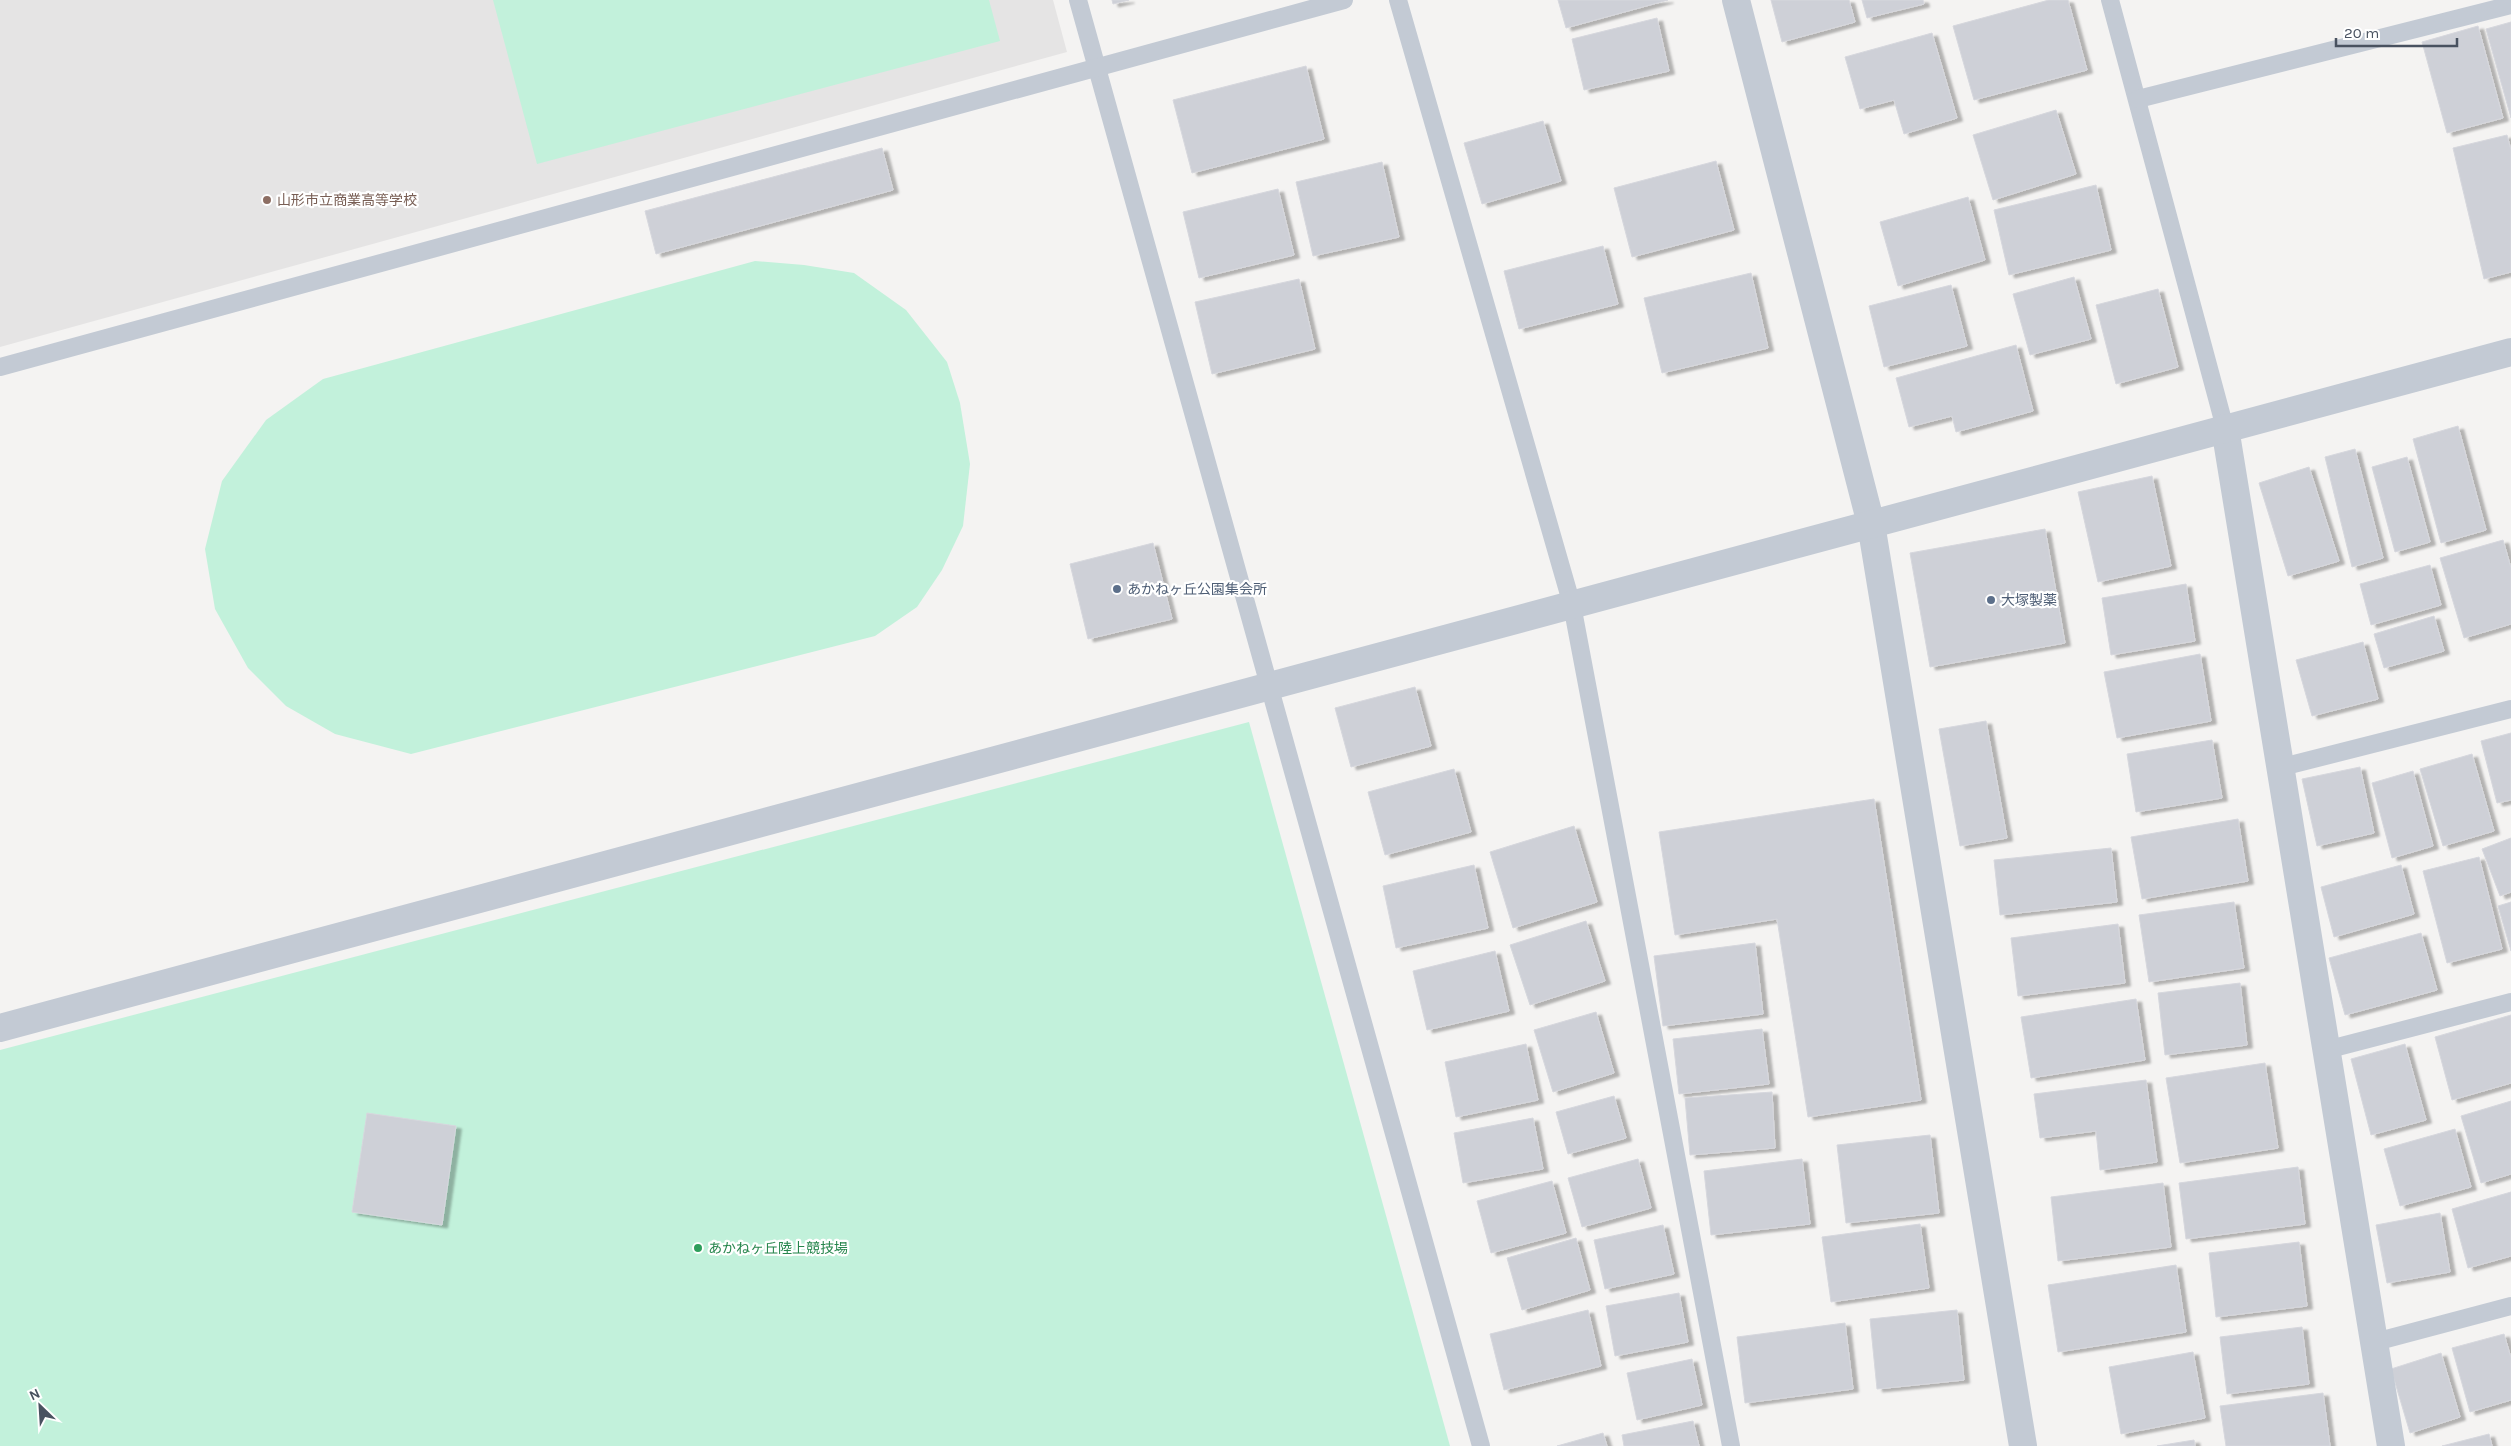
<svg xmlns="http://www.w3.org/2000/svg" width="2511" height="1446" font-family="Karla,'Noto Sans JP',sans-serif">
  <defs>
    <filter id="shadow"><feDropShadow dx="5.5" dy="3" stdDeviation="1" flood-color="#0004"/></filter>
  </defs>
  <rect width="100%" height="100%" fill="#f4f3f2"/>
  <polygon fill="#e5e4e4" points="0,0 1053,0 1067,52 0,347"/>
  <g fill="#c2f1db">
    <polygon points="493,0 989,0 1000,41 537,164"/>
    <polygon points="755,261 804,265 854,273 906,310 947,362 960,403 970,464 963,526 942,570 917,607 875,636 411,754 335,734 286,706 248,668 215,609 205,549 222,481 266,420 323,379"/>
    <polygon points="1249,722 1450,1446 0,1446 0,1050"/>
  </g>
  <g fill="#ced0d7" stroke="#d6d7dd" filter="url(#shadow)">
    <polygon points="1112,0 1129,0 1113,4"/>
    <polygon points="1558,0 1668,0 1566,28"/>
    <polygon points="1771,0 1849,0 1855,22 1782,42"/>
    <polygon points="1862,0 1923,0 1924,4 1867,18"/>
    <polygon points="2049,0 2068,0 2087,70 1974,100 1953,26"/>
    <polygon points="1657,18 1669,71 1584,90 1572,39"/>
    <polygon points="2511,22 2511,118 2486,29"/>
    <polygon points="2478,26 2503,118 2447,133 2422,42"/>
    <polygon points="1932,33 1957,118 1904,134 1894,100 1860,109 1845,57"/>
    <polygon points="1306,66 1324,139 1192,173 1173,100"/>
    <polygon points="2056,110 2076,174 1993,200 1973,135"/>
    <polygon points="1543,121 1561,181 1482,204 1464,143"/>
    <polygon points="2507,135 2511,150 2511,272 2484,279 2453,148"/>
    <polygon points="882,148 893,190 656,254 645,211"/>
    <polygon points="1716,161 1734,230 1632,257 1614,188"/>
    <polygon points="1382,162 1399,237 1313,256 1296,182"/>
    <polygon points="2096,185 2111,250 2009,275 1994,210"/>
    <polygon points="1278,189 1294,255 1199,278 1183,212"/>
    <polygon points="1968,197 1985,260 1898,286 1880,222"/>
    <polygon points="1603,246 1618,304 1519,329 1504,271"/>
    <polygon points="1751,273 1768,348 1662,373 1644,298"/>
    <polygon points="2074,277 2091,339 2030,355 2013,294"/>
    <polygon points="1299,279 1315,349 1212,374 1195,302"/>
    <polygon points="1951,285 1967,346 1884,367 1869,306"/>
    <polygon points="2158,289 2178,367 2116,384 2096,305"/>
    <polygon points="2016,345 2033,411 1956,432 1952,416 1909,427 1896,378"/>
    <polygon points="2458,426 2486,530 2441,543 2413,439"/>
    <polygon points="2355,449 2383,558 2352,567 2325,457"/>
    <polygon points="2407,457 2430,542 2395,552 2372,467"/>
    <polygon points="2309,467 2339,561 2288,576 2259,483"/>
    <polygon points="2152,476 2171,566 2098,582 2078,492"/>
    <polygon points="2045,529 2065,643 1930,667 1910,553"/>
    <polygon points="2503,540 2511,568 2511,624 2464,638 2440,558"/>
    <polygon points="1153,543 1172,619 1088,639 1070,564"/>
    <polygon points="2430,565 2441,605 2371,625 2360,584"/>
    <polygon points="2186,584 2195,641 2111,655 2102,598"/>
    <polygon points="2434,616 2444,651 2384,668 2374,634"/>
    <polygon points="2363,642 2378,699 2312,716 2296,660"/>
    <polygon points="2200,654 2211,721 2117,738 2104,672"/>
    <polygon points="1415,687 1431,746 1351,767 1335,708"/>
    <polygon points="1986,721 2007,838 1960,846 1939,729"/>
    <polygon points="2511,733 2511,800 2497,803 2481,741"/>
    <polygon points="2212,740 2222,798 2136,812 2127,754"/>
    <polygon points="2472,754 2494,831 2443,846 2420,769"/>
    <polygon points="2360,767 2374,833 2317,846 2302,779"/>
    <polygon points="1454,769 1471,832 1385,855 1368,792"/>
    <polygon points="2413,771 2433,846 2392,858 2372,783"/>
    <polygon points="1874,799 1921,1100 1808,1117 1777,919 1675,935 1659,832"/>
    <polygon points="2238,819 2248,881 2142,899 2131,837"/>
    <polygon points="1574,826 1597,902 1513,928 1490,852"/>
    <polygon points="2511,838 2511,892 2500,896 2482,849"/>
    <polygon points="2111,848 2117,902 2000,915 1994,860"/>
    <polygon points="2479,857 2502,949 2447,963 2423,871"/>
    <polygon points="1474,865 1488,928 1396,948 1383,886"/>
    <polygon points="2401,865 2414,914 2334,937 2321,887"/>
    <polygon points="2234,902 2244,968 2149,982 2139,915"/>
    <polygon points="2511,902 2511,951 2498,906"/>
    <polygon points="1586,921 1605,981 1530,1005 1510,945"/>
    <polygon points="2118,924 2125,983 2018,996 2011,938"/>
    <polygon points="2421,933 2437,990 2345,1015 2329,958"/>
    <polygon points="1755,943 1763,1014 1663,1026 1654,956"/>
    <polygon points="1495,951 1509,1011 1427,1030 1413,971"/>
    <polygon points="2240,983 2247,1045 2165,1055 2158,993"/>
    <polygon points="2136,999 2145,1060 2031,1078 2021,1017"/>
    <polygon points="1596,1012 1614,1073 1553,1092 1534,1030"/>
    <polygon points="2511,1015 2511,1083 2452,1100 2435,1037"/>
    <polygon points="1762,1029 1769,1084 1679,1094 1673,1039"/>
    <polygon points="1526,1044 1538,1100 1456,1117 1445,1062"/>
    <polygon points="2405,1044 2426,1120 2371,1135 2351,1059"/>
    <polygon points="2265,1063 2278,1148 2180,1163 2166,1078"/>
    <polygon points="2146,1080 2157,1162 2100,1170 2096,1131 2040,1138 2034,1094"/>
    <polygon points="1772,1092 1775,1148 1690,1155 1685,1098"/>
    <polygon points="1614,1096 1626,1138 1568,1154 1556,1112"/>
    <polygon points="2511,1101 2511,1174 2481,1183 2461,1116"/>
    <polygon points="367,1113 456,1126 442,1225 352,1212"/>
    <polygon points="1533,1118 1543,1169 1463,1183 1454,1133"/>
    <polygon points="2455,1129 2471,1187 2400,1206 2384,1149"/>
    <polygon points="1930,1135 1939,1213 1846,1223 1837,1145"/>
    <polygon points="1638,1159 1651,1208 1582,1227 1568,1178"/>
    <polygon points="1802,1159 1810,1224 1711,1235 1704,1171"/>
    <polygon points="2298,1167 2305,1224 2186,1239 2179,1183"/>
    <polygon points="1552,1181 1566,1233 1491,1253 1477,1201"/>
    <polygon points="2163,1183 2171,1247 2058,1261 2051,1197"/>
    <polygon points="2511,1192 2511,1256 2468,1268 2452,1209"/>
    <polygon points="2440,1213 2450,1272 2387,1283 2376,1225"/>
    <polygon points="1920,1224 1929,1288 1831,1302 1822,1237"/>
    <polygon points="1663,1225 1674,1274 1605,1289 1594,1240"/>
    <polygon points="1576,1238 1590,1290 1522,1310 1507,1258"/>
    <polygon points="2299,1242 2307,1306 2216,1317 2209,1253"/>
    <polygon points="2176,1265 2186,1332 2058,1352 2048,1285"/>
    <polygon points="1679,1293 1688,1342 1615,1356 1606,1306"/>
    <polygon points="1588,1310 1601,1366 1504,1390 1490,1334"/>
    <polygon points="1957,1310 1964,1380 1877,1389 1870,1319"/>
    <polygon points="1845,1323 1853,1389 1745,1403 1737,1337"/>
    <polygon points="2302,1327 2309,1384 2227,1394 2220,1337"/>
    <polygon points="2504,1334 2511,1358 2511,1400 2470,1412 2452,1348"/>
    <polygon points="2193,1352 2205,1418 2121,1434 2109,1367"/>
    <polygon points="2441,1353 2460,1417 2410,1433 2391,1369"/>
    <polygon points="1692,1359 1702,1405 1637,1420 1627,1373"/>
    <polygon points="2323,1393 2330,1446 2226,1446 2220,1406"/>
    <polygon points="1693,1421 1699,1446 1624,1446 1622,1435"/>
    <polygon points="1603,1433 1607,1446 1557,1446"/>
    <polygon points="2489,1434 2492,1446 2442,1446"/>
    <polygon points="2194,1440 2195,1446 2157,1446"/>
  </g>
  <g fill="none" stroke-linecap="round" stroke-linejoin="round">
    <g stroke="#c3cad4" stroke-width="18">
      <polyline points="1078,0 1481,1446"/>
      <polyline points="1398,0 1572,605 1731,1446"/>
      <polyline points="2110,0 2225,428"/>
      <polyline points="2138,99 2511,5"/>
      <polyline points="0,367 1344,0"/>
      <polyline points="2282,767 2511,709"/>
      <polyline points="2326,1050 2511,1002"/>
      <polyline points="2375,1342 2511,1306"/>
    </g>
    <g stroke="#c3cad4" stroke-width="28">
      <polyline points="1736,0 1871,524 2023,1446"/>
      <polyline points="2225,428 2391,1446"/>
      <polyline points="0,1028 2511,352"/>
    </g>
  </g>
  <circle fill="#8d6e63" stroke="#fff" stroke-width="2" cx="267" cy="200" r="5"/>
  <g fill="#5c6f8a" stroke="#fff" stroke-width="2">
    <circle cx="1117" cy="589" r="5"/>
    <circle cx="1991" cy="600" r="5"/>
  </g>
  <circle fill="#2e9e5b" stroke="#fff" stroke-width="2" cx="698" cy="1248" r="5"/>
  <g text-anchor="middle" stroke-width="4.5" stroke-linejoin="round" paint-order="stroke">
    <g font-size="14" fill="#785e54" stroke="#fff" text-anchor="start">
      <text x="277" y="205">山形市立商業高等学校</text>
    </g>
    <g font-size="14" fill="#4e5e75" stroke="#fff" text-anchor="start">
      <text x="1127" y="594">あかねヶ丘公園集会所</text>
      <text x="2001" y="605">大塚製薬</text>
    </g>
    <g font-size="14" fill="#27864d" stroke="#fff" text-anchor="start">
      <text x="708" y="1253">あかねヶ丘陸上競技場</text>
    </g>
  </g>
  <g transform="translate(40 1406) rotate(335)" stroke="#ffffff" stroke-width="4" paint-order="stroke">
  <path d="M0-4L9 19L0 12L-9 19Z" fill="#495260"/>
  <text y="-8" font-size="14" font-weight="bold" text-anchor="middle" fill="#495260">N</text>
  </g>
  <path d="M2336 38v8h121v-8" fill="none" stroke="#495260" stroke-width="2.5"/>
  <text x="2344" y="38" font-size="15" fill="#495260" stroke="#ffffff" stroke-width="4" paint-order="stroke">20 m</text>
</svg>
